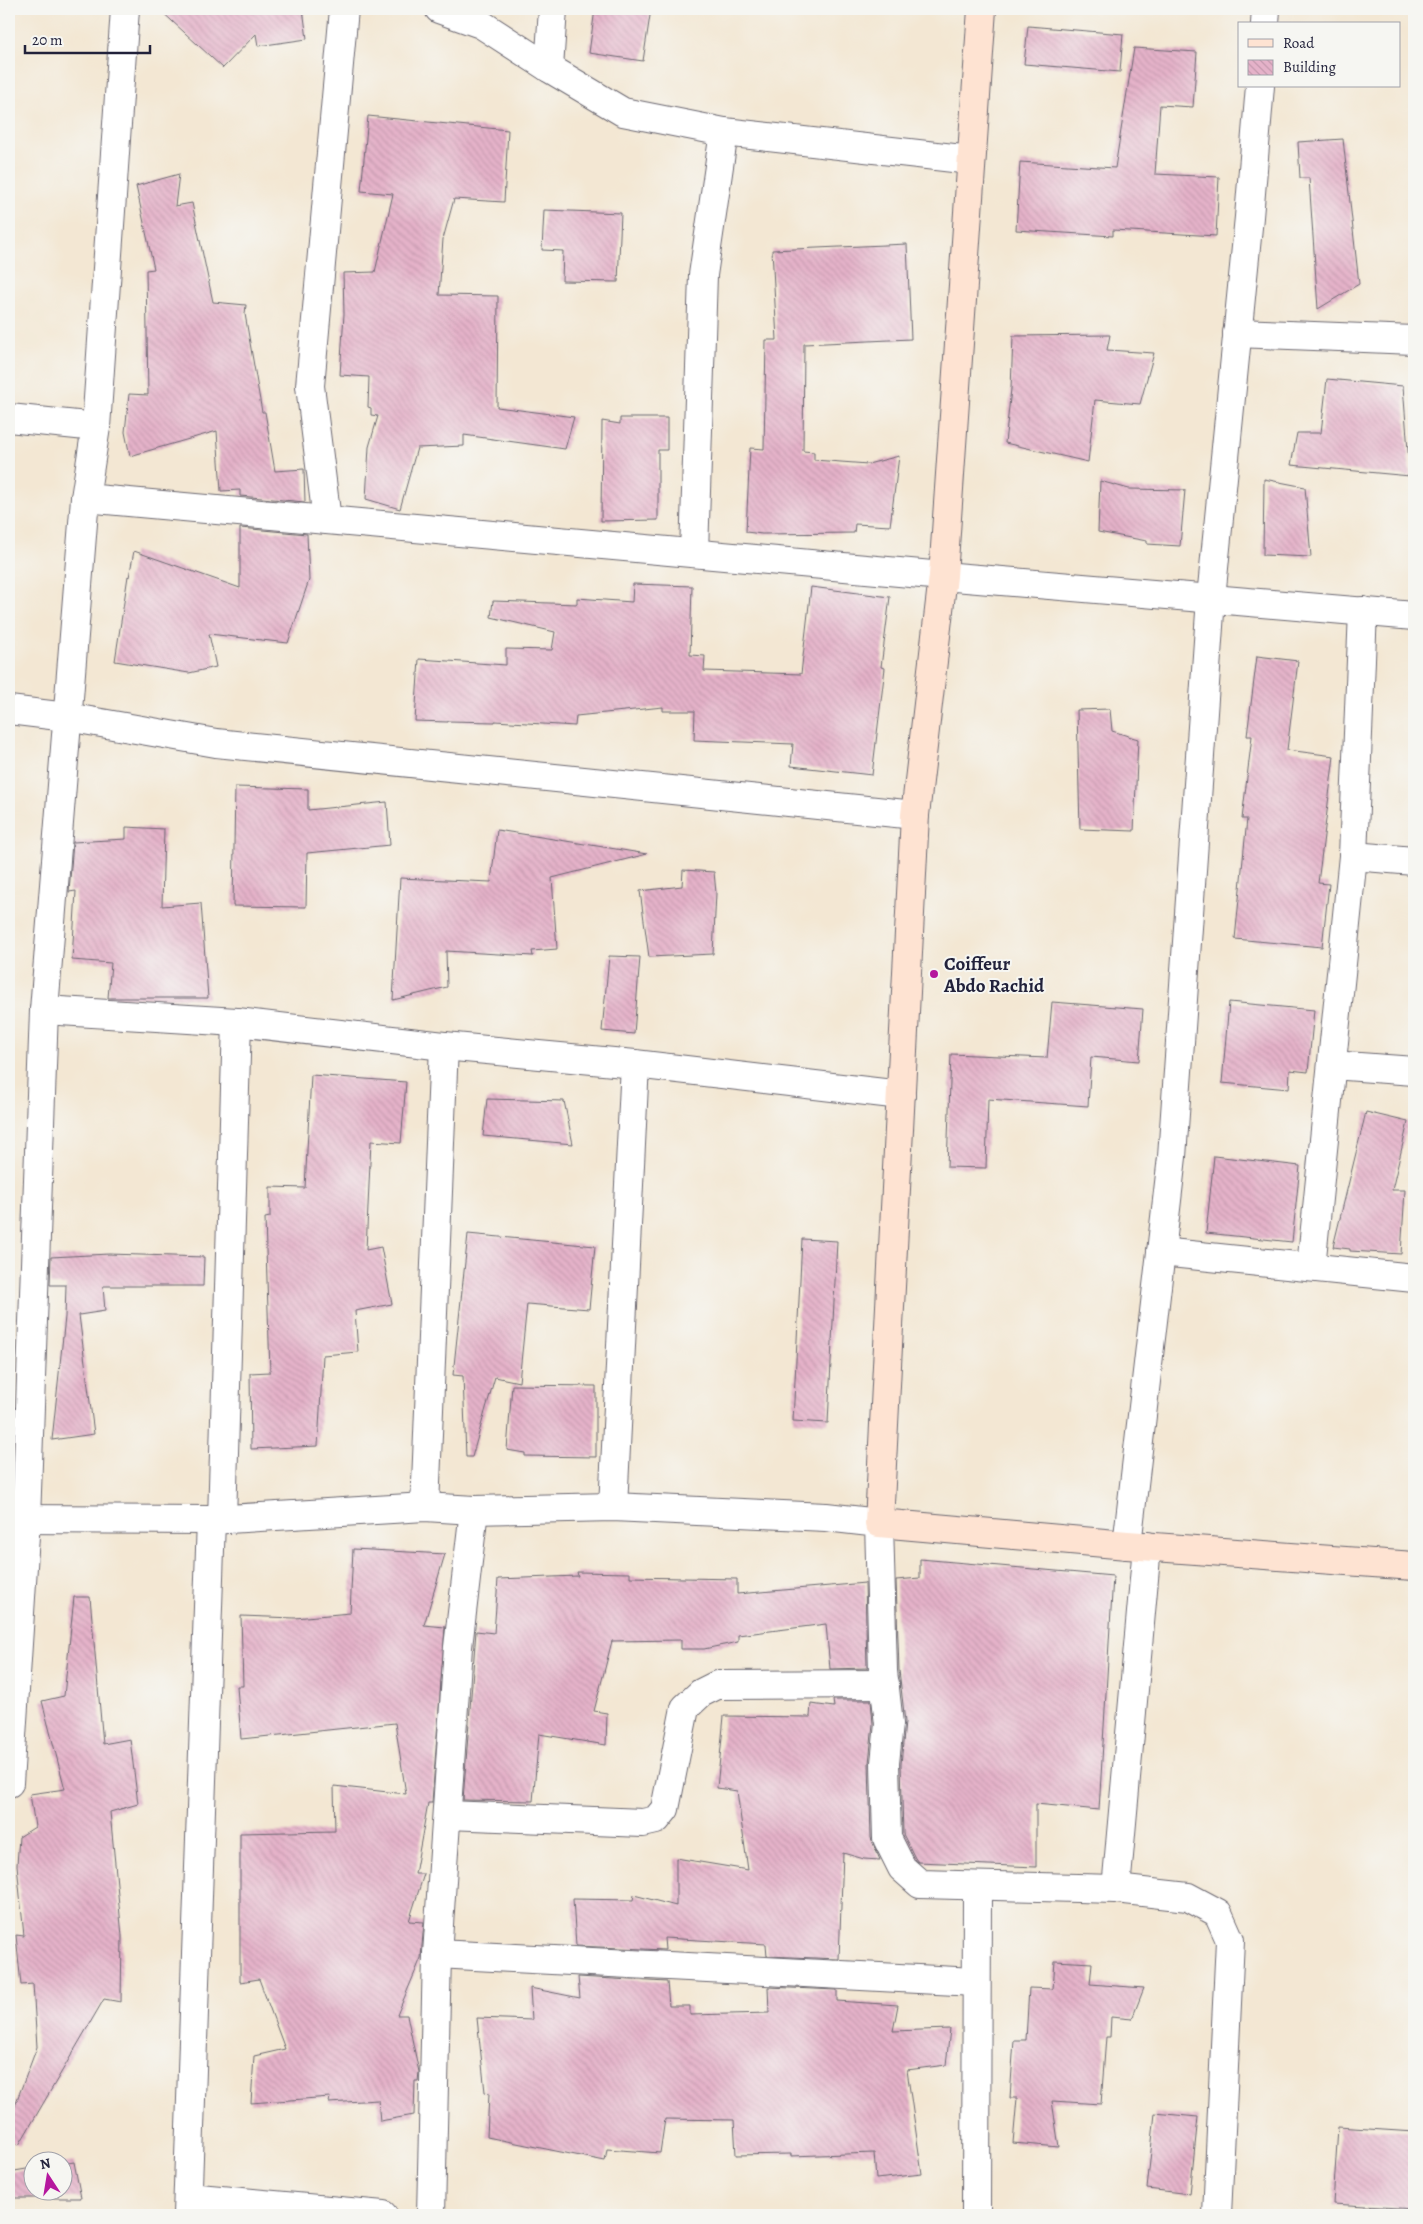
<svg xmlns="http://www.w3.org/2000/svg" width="1423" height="2224" font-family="Alegreya,serif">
  <defs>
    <pattern id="building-back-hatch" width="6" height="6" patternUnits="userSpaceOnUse" patternTransform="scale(1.25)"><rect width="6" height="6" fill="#e5b2c9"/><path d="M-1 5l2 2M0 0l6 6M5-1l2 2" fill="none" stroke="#c499ae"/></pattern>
  </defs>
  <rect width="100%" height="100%" fill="#f6f6f2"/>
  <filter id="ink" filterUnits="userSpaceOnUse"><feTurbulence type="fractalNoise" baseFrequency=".02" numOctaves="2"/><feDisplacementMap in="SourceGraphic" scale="10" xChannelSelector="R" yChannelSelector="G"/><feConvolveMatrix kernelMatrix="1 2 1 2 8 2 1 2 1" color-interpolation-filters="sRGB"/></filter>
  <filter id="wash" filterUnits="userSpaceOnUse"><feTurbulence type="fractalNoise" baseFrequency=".0096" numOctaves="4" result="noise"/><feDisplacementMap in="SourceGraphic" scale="20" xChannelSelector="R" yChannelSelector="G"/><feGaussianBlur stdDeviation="1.12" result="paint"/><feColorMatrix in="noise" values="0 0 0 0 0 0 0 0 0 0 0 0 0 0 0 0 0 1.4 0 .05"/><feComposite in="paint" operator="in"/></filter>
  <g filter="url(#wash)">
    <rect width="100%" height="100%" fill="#f3e7d3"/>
    <g id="blocks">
      <g fill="url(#building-back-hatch)">
        <polygon points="159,9 303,9 307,39 258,46 256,34 223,68"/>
        <polygon points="595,9 651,9 643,61 589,53"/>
        <polygon points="1028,26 1123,34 1120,72 1024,64"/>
        <polygon points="1134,48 1197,52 1193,107 1160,105 1155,174 1219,177 1216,236 1113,230 1113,236 1016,230 1020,162 1115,168"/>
        <polygon points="368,116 508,130 504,202 454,199 443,239 439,295 498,296 497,407 574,417 565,449 464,435 464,446 417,448 400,509 366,499 369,447 378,416 371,415 371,408 368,407 369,377 340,375 344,314 343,273 375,272 393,194 361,191"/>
        <polygon points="1343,139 1359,284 1318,309 1309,178 1300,178 1298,142"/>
        <polygon points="179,174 175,206 192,203 213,302 246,305 245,314 262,412 265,412 275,471 304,469 305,502 240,496 240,490 221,491 217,431 130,456 125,432 129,394 148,395 146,270 154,269 136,186"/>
        <polygon points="544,210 621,213 618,282 562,281 563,251 542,250"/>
        <polygon points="907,244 911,339 804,344 803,451 814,452 814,460 868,464 899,456 890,526 855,524 854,533 762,534 746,532 750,448 764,449 766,340 777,340 772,250"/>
        <polygon points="1110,335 1107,350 1154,353 1140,404 1095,400 1088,462 1005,443 1011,389 1013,336"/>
        <polygon points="1327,379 1403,386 1410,476 1291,465 1297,433 1321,433"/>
        <polygon points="620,418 667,418 667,450 658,450 658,520 601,521 602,421 620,424"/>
        <polygon points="1264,479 1305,487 1311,557 1263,555"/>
        <polygon points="1100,481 1129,489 1185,490 1180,546 1147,544 1147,541 1098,532"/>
        <polygon points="240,528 307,534 309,580 288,643 209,634 216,667 189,673 115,661 128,576 129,577 134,551 240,588"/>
        <polygon points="633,584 692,586 690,655 705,656 704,671 801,674 811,587 890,597 881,667 885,668 872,775 791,766 793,744 694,740 695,711 663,711 663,707 576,716 575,726 495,721 495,722 448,721 448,722 415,721 419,659 506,665 506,649 552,650 555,632 491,617 493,601 577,604 577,598 632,602"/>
        <polygon points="1257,656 1298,661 1287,750 1334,756 1318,883 1329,884 1322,947 1235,939 1247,819 1242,819 1252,736 1247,736"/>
        <polygon points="1110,709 1112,731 1138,739 1134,831 1080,829 1077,710"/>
        <polygon points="235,787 308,789 308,810 387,802 390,845 307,853 306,907 233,906"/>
        <polygon points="126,827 164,829 162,906 201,903 208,998 108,998 111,963 72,960 76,891 69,892 73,842 126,839"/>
        <polygon points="497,830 647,854 552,878 557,949 532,951 533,956 446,951 447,987 393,1000 400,878 491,882"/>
        <polygon points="683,870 714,872 716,893 713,954 649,957 640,891 682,886"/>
        <polygon points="609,956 640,957 634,1034 602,1031"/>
        <polygon points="1052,1002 1143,1009 1139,1061 1091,1057 1088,1106 988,1099 986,1168 947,1167 951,1054 1047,1058"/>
        <polygon points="1229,1002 1314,1010 1308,1072 1290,1070 1289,1089 1222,1083"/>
        <polygon points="311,1075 406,1082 401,1143 371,1141 366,1250 381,1247 392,1304 355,1311 358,1352 323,1355 318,1446 251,1449 250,1373 270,1372 265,1218 270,1217 270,1187 305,1188"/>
        <polygon points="487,1099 564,1101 573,1144 483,1136"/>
        <polygon points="1366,1112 1408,1122 1392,1190 1405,1190 1401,1254 1350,1251 1350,1249 1333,1247"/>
        <polygon points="1214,1156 1300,1166 1292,1242 1206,1233"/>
        <polygon points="468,1234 595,1246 589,1309 527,1304 519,1382 495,1377 472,1457 466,1457 463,1376 453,1375"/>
        <polygon points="802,1239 837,1241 828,1423 793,1421"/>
        <polygon points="109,1254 204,1257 203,1286 103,1286 105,1311 79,1315 94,1434 52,1440 65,1317 66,1285 50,1285 51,1257"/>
        <polygon points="512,1385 596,1386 596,1457 525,1456 525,1453 507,1450"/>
        <polygon points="353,1549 445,1554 424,1625 445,1627 432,1803 428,1803 415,1874 424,1874 409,1921 424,1922 421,1958 397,2015 407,2015 419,2072 418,2081 415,2081 414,2115 380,2121 378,2100 329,2103 330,2097 251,2103 254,2056 285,2049 259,1979 240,1982 240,1833 335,1831 334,1786 406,1794 395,1723 241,1739 237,1686 243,1686 241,1616 295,1618 350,1613"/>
        <polygon points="920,1559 1113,1576 1099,1810 1036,1804 1036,1867 918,1862 915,1858 903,1834 901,1764 905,1722 899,1670 896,1580 920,1578"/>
        <polygon points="577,1572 630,1573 630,1577 737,1579 737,1594 865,1583 867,1668 830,1669 826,1624 738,1635 738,1642 704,1649 681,1649 681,1640 612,1641 594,1711 607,1713 606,1745 539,1734 533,1801 463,1800 476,1631 494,1633 498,1579 578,1576"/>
        <polygon points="74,1597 90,1597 103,1744 130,1739 138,1804 110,1812 122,1936 121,2002 104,1999 19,2145 9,2140 9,2121 37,2047 33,1984 21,1985 16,1935 24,1936 17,1865 19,1837 35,1827 30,1794 65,1789 42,1701 64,1696"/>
        <polygon points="833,1700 871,1700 873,1724 869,1763 871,1838 880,1860 864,1859 843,1853 839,1959 767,1956 766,1944 664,1938 665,1950 576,1946 573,1899 633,1900 634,1895 676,1906 676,1858 748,1870 737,1791 717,1788 724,1716 810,1717 811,1704 834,1707"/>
        <polygon points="1055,1961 1092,1963 1090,1984 1144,1988 1132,2019 1111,2017 1110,2037 1106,2037 1101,2104 1052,2101 1059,2147 1013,2143 1017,2098 1010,2098 1014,2040 1026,2040 1029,1988 1053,1989"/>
        <polygon points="578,1977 667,1982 669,2006 690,2006 690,2015 769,2013 768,1987 837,1990 837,2001 898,2005 893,2031 950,2029 946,2065 907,2070 922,2174 876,2179 874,2153 791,2156 791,2154 736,2155 734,2120 665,2119 660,2153 607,2149 605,2161 487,2137 489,2093 485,2092 477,2018 532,2020 530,1988 580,1998"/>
        <polygon points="1155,2113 1198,2117 1190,2194 1147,2189"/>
        <polygon points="1338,2127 1414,2132 1414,2209 1333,2204"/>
        <polygon points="74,2162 81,2198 9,2198 9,2172 32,2168 32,2192 62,2192 62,2164"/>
      </g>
    </g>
  </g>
  <g filter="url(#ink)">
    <use href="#blocks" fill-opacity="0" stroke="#6b6770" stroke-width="1"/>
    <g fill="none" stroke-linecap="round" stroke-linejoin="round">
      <g stroke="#6b6770" stroke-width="30">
        <g id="minor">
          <polyline points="439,9 481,24 549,68 623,112 724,132 971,160"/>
          <polyline points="1265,24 1266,9"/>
          <polyline points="549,68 553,9"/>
          <polyline points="1237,333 1414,340"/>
          <polyline points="9,418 96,427"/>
          <polyline points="85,498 943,576 1414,616"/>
          <polyline points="327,520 310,386 344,9"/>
          <polyline points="694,553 703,275 724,132"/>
          <polyline points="9,710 67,717 216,743 915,815"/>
          <polyline points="1353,856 1414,861"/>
          <polyline points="44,1010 237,1022 444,1046 635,1064 901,1095"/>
          <polyline points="1332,1065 1414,1071"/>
          <polyline points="1161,1252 1414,1278"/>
          <polyline points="1311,1267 1353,856 1363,611"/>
          <polyline points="425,1507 444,1046"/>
          <polyline points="613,1507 635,1064"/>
          <polyline points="9,1519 211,1520 425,1507 474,1510 613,1507 826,1517 879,1523 883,1671 889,1724 885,1763 887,1838 902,1868 920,1884 1116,1889 1188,1897 1218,1913 1230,1940 1217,2215"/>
          <polyline points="222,1519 237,1022"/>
          <polyline points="1127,1545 1172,1157 1211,598 1249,217 1260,86"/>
          <polyline points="9,1783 26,1520 44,1010 85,498 96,427 125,9"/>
          <polyline points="448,1815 643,1823 656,1820 665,1809 685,1708 701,1693 717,1685 885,1684"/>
          <polyline points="1116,1889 1147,1546"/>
          <polyline points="437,1954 975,1982"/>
          <polyline points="188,2197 383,2215"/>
          <polyline points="187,2215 211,1520"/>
          <polyline points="431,2215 437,1954 458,1647 474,1510"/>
          <polyline points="976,2215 977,1886"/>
        </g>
      </g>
      <g stroke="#6b6770" stroke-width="30">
        <polyline id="secondary" points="982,9 943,576 915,815 879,1523 1127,1545 1414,1566"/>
      </g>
      <use href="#minor" stroke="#fff" stroke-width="28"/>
      <use href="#secondary" stroke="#fee3d2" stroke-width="28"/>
    </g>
  </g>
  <circle fill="#b5179e" stroke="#f6f6f2" stroke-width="2" cx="934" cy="974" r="5"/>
  <g text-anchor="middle" stroke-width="4" stroke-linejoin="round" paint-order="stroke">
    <g font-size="19" font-weight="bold" fill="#22223b" stroke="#f6f6f2" text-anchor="start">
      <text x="944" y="970">Coiffeur<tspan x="944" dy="22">Abdo Rachid</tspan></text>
    </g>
  </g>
  <rect width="1423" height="2224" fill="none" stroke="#f6f6f2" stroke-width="30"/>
  <rect x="1238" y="22" width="162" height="65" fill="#f6f6f2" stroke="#a1a1a9"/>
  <rect x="1248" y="39" width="25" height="8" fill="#fee3d2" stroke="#a1a1a9"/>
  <text x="1283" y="48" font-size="15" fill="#22223b">Road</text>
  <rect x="1248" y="60" width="25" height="15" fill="url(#building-back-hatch)" stroke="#a1a1a9"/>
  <text x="1283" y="72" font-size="15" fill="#22223b">Building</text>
  <g transform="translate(48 2176) rotate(348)"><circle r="24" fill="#f6f6f2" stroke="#a1a1a9"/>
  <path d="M0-4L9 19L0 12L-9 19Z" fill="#b5179e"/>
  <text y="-8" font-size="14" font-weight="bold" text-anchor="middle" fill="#22223b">N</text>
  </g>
  <path d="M25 45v8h125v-8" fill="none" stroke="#22223b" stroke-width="2.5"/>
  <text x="32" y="45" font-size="15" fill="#22223b" stroke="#f6f6f2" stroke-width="4" paint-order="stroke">20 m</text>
</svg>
